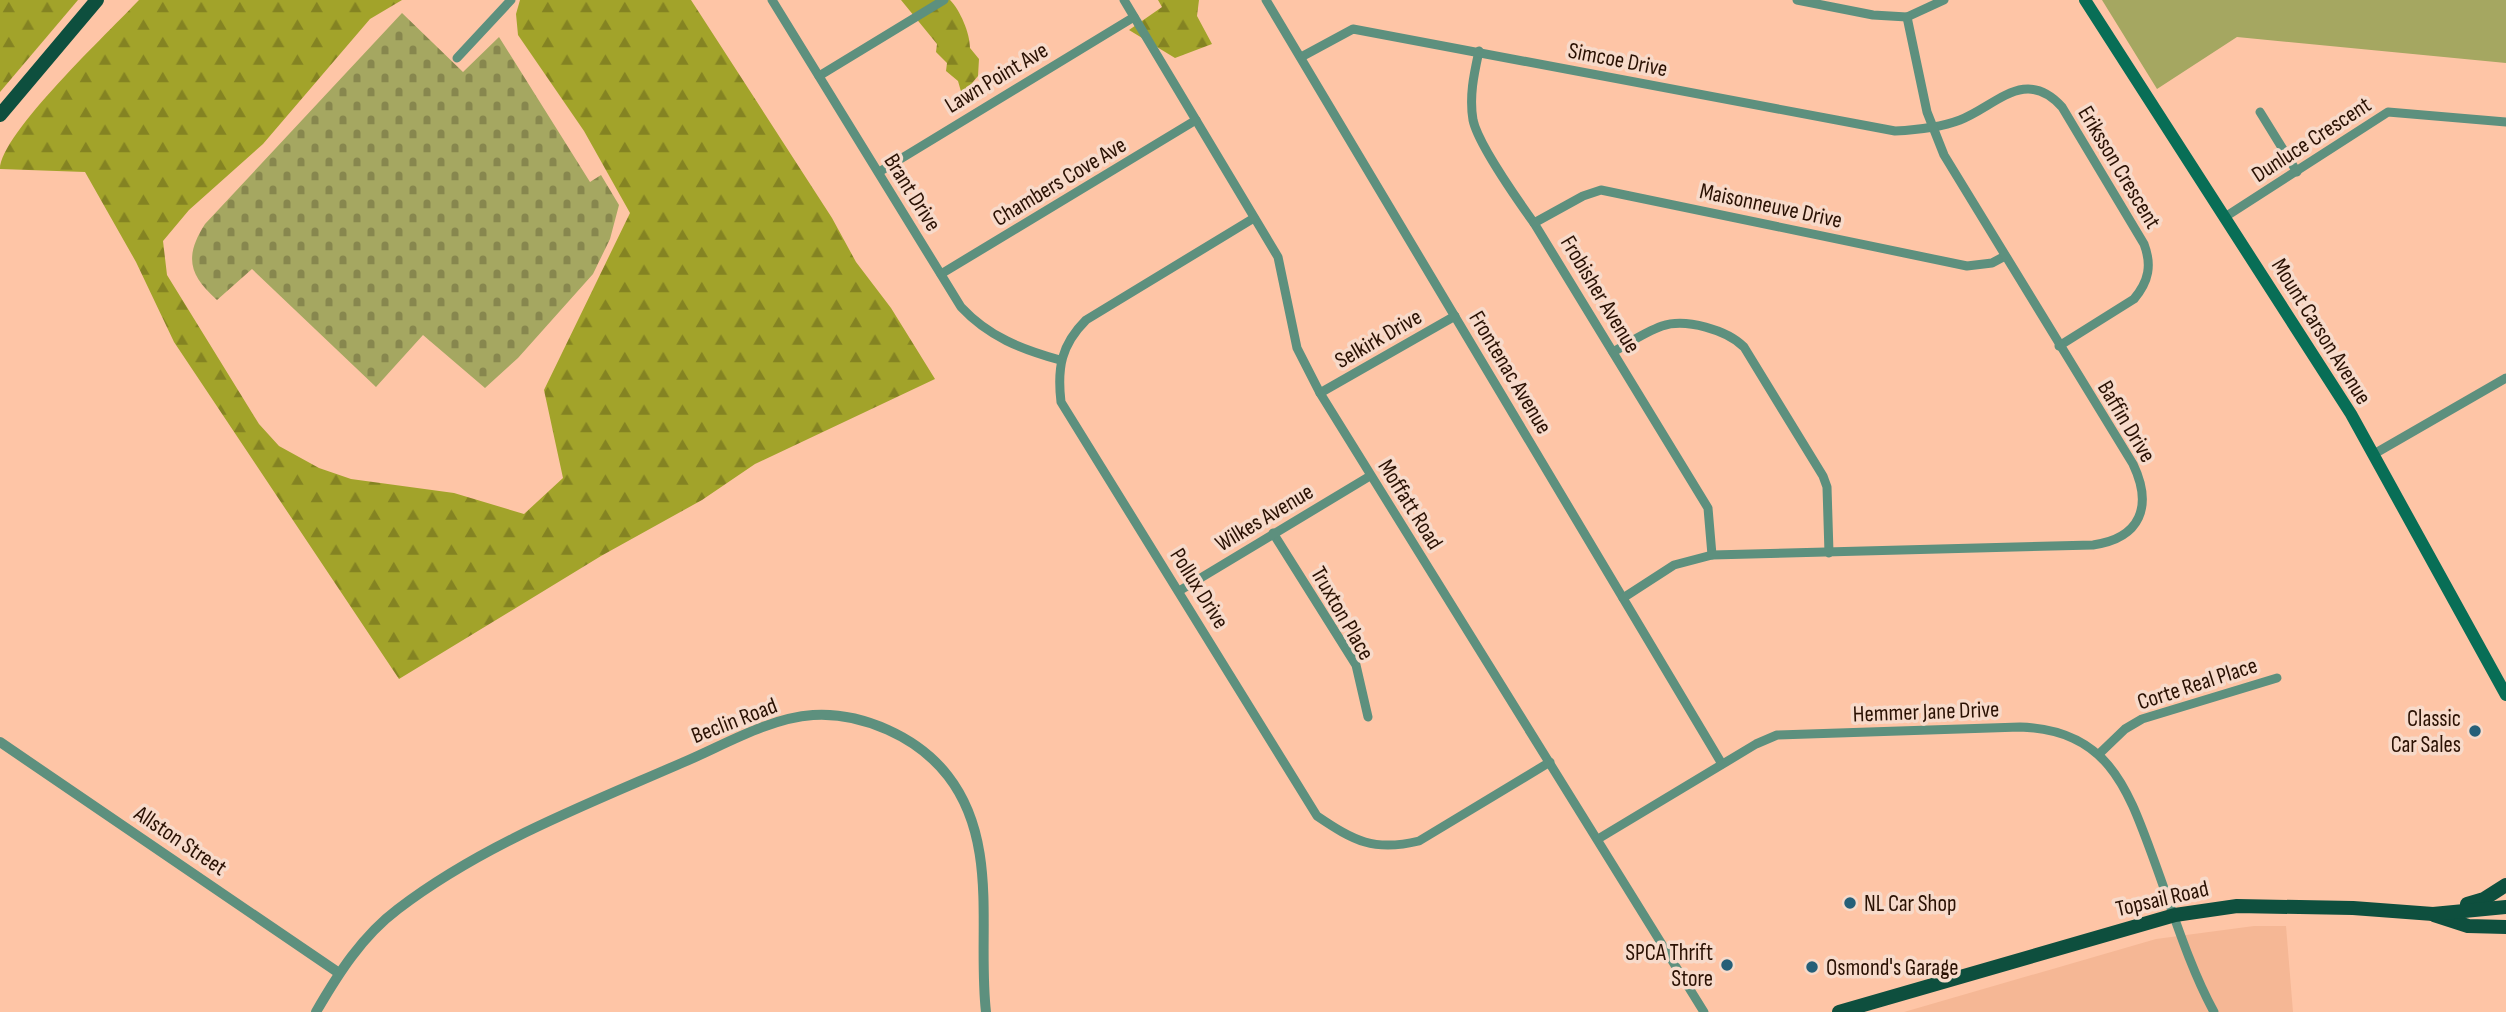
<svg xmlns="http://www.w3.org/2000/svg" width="2506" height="1012" font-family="'Sofia Sans Condensed',sans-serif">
  <defs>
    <pattern id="forest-firs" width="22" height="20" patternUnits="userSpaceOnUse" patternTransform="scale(1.75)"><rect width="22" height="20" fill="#a2a32a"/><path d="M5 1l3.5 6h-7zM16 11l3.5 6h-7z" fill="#848322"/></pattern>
    <pattern id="cemetery-stones" width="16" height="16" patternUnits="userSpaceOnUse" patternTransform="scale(1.75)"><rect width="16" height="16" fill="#a5a761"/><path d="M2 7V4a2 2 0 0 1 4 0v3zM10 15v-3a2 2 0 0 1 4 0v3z" fill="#87874e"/></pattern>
  </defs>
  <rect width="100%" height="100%" fill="#fec5a6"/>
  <polygon fill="#f5b795" points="2254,926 2286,926 2293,1012 1904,1012 2156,939"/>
  <polygon fill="#a5a761" points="2102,0 2506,0 2506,63 2237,37 2157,89"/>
  <g fill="url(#forest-firs)">
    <polygon points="0,0 78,0 0,92"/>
    <path d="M139 0H402L370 19 263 144 189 210 163 241 167 275 259 424 279 446 319 468 351 479 454 493 524 514 563 478 544 390 630 213 584 131 518 35 516 14 520 0H691L832 218 856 262 891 308 935 379 755 464 702 500 601 556 399 679 174 342 136 262 85 172 0 169C0 134 110 31 139 0Z"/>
    <path d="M901 0H950C960 10 970 33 970 48L979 59 978 76 962 95 958 81 946 71 947 63 936 52 937 44Z"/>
    <polygon points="1158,0 1199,0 1197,16 1212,44 1175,58 1129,30 1162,7"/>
  </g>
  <path fill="url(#cemetery-stones)" d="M402 13 463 72 499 37 590 182 601 175 619 205 610 239 593 274 518 358 485 388 423 335 376 387 252 269 217 300C189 275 184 257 205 224Z"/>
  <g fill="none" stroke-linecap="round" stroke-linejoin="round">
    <g stroke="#5d907e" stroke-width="9">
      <path d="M772 0 961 307C989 337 1021 349 1060 360"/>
      <polyline points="1124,0 1278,257 1297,348 1320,393 1704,1012"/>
      <polyline points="1266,0 1722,764"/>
      <polyline points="1797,0 1873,15 1907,17 1944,0"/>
      <path d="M1479 51C1474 74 1469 96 1473 120 1478 144 1519 202 1534 223L1708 508 1712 555"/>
      <path d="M1303 56 1353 29 1895 131C1917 130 1939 128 1960 120 1996 106 2025 66 2062 107L2144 244C2152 265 2149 281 2134 299L2059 346"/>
      <polyline points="457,58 511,0"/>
      <polyline points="819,76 944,0"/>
      <polyline points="2260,112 2297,172"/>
      <polyline points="879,172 1134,17"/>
      <polyline points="2225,217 2388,112 2506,122"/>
      <path d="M1254 218 1086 320C1061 345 1057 368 1061 402L1317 816C1354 841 1374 852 1419 841L1550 762"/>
      <polyline points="1534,223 1583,196 1601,190 1967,266 1992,263 2005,256"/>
      <polyline points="941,274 1196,120"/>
      <path d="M1613 352C1629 343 1645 332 1662 326 1686 318 1727 330 1744 347L1823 476 1827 487 1829 553"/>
      <polyline points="1320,393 1455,316"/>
      <polyline points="2374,454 2506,378"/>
      <polyline points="1273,533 1356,665 1368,717"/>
      <polyline points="1179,591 1370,476"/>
      <path d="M1623 598 1674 565 1712 555 2093 545C2141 538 2153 506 2133 464L1944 155 1927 112 1907 17"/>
      <polyline points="2099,754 2125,729 2142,719 2277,678"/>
      <path d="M1598 839 1756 744 1777 735 2020 727C2110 730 2128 790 2155 863 2173 912 2189 966 2214 1012"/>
    </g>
    <g stroke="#5d907e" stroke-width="10">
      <polyline points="0,742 339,973"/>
      <path d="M316 1012C338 974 362 936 398 909 483 844 586 805 684 762 724 745 769 718 813 715 862 712 918 737 948 776 1000 843 977 934 986 1012"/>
    </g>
    <polyline stroke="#086e56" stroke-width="12" points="2085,0 2351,414 2506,695"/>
    <g stroke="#0e4f3e" stroke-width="14">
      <polyline points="0,115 97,0"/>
      <polyline points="2467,904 2484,899 2506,885"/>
      <polyline points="2434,915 2468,926 2506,927"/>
      <polyline points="1839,1012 2175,915 2237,906 2353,908 2433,914 2506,907"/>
    </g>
  </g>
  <g fill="#255f78" stroke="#f7daca" stroke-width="2.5">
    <circle cx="2475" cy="731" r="7"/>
    <circle cx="1850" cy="903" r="7"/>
    <circle cx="1727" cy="965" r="7"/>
    <circle cx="1812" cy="967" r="7"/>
  </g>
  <g text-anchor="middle" stroke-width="7" stroke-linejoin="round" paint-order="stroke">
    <g font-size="23" fill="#2a1103" stroke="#f7daca">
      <text transform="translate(1618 59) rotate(11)" y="8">Simcoe Drive</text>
      <text transform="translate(996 77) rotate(-31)" y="8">Lawn Point Ave</text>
      <text transform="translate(2311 139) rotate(-33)" y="8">Dunluce Crescent</text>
      <text transform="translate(2120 167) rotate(59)" y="8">Eriksson Crescent</text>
      <text transform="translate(1059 181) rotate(-31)" y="8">Chambers Cove Ave</text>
      <text transform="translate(913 192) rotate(58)" y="8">Brant Drive</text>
      <text transform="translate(1771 205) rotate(12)" y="8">Maisonneuve Drive</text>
      <text transform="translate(1601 294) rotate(59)" y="8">Frobisher Avenue</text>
      <text transform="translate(2322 331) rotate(58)" y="8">Mount Carson Avenue</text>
      <text transform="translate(1378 338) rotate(-30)" y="8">Selkirk Drive</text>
      <text transform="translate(1511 372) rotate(59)" y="8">Frontenac Avenue</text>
      <text transform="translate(2127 421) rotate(59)" y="8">Baffin Drive</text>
      <text transform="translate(1411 504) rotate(58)" y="8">Moffatt Road</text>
      <text transform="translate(1264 517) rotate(-31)" y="8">Wilkes Avenue</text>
      <text transform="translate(1200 588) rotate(58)" y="8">Pollux Drive</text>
      <text transform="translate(1343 613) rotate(60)" y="8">Truxton Place</text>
      <text transform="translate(2197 683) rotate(-18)" y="8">Corte Real Place</text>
      <text transform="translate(1926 711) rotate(-2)" y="8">Hemmer Jane Drive</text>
      <text transform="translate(734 720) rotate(-21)" y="8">Beclin Road</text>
      <text transform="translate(181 840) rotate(34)" y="8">Allston Street</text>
      <text transform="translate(2162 898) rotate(-13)" y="8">Topsail Road</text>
    </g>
    <g font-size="23" fill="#2a1103" stroke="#f7daca" text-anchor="end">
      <text x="2461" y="726">Classic<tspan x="2461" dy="26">Car Sales</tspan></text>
      <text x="1864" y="911" text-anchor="start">NL Car Shop</text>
      <text x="1713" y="960">SPCA Thrift<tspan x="1713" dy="26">Store</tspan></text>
      <text x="1826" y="975" text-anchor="start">Osmond's Garage</text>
    </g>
  </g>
</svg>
